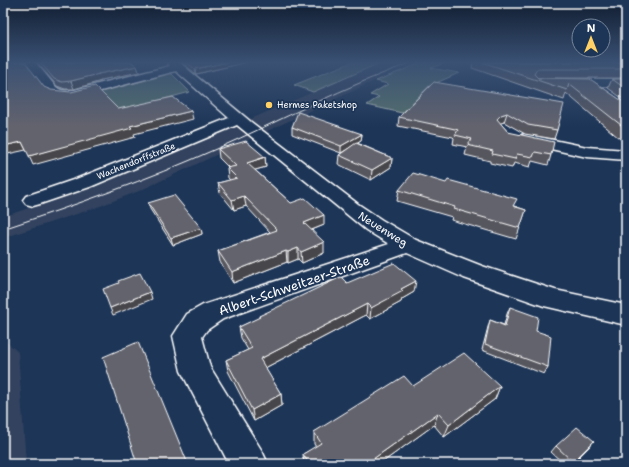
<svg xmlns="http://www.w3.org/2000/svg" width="629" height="467" font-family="'Shantell Sans',sans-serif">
  <rect width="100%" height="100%" fill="#1d3557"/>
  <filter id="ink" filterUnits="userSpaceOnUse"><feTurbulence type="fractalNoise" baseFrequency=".025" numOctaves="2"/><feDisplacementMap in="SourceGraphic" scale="8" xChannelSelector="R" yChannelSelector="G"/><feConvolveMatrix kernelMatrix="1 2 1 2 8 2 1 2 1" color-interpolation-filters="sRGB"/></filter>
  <g filter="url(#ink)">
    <g fill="#32435e">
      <polygon points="382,62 423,62 385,76 139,191 95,208 3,238 3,217 119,176"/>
      <polygon points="3,339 18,352 26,464 3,464"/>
    </g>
    <g fill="#57706d" stroke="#abb8b6">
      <polygon points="352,62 382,62 313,92 294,85"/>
      <polygon points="423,62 448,62 431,68 459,73 429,86 402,113 367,105 379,97 370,95 388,84 376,81"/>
      <polygon points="166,74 172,74 190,92 116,112 96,91"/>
    </g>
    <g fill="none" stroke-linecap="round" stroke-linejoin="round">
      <g stroke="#fff" stroke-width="3">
        <g id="street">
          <path d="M24 62H35L56 87C62 92 67 90 74 90L170 66 167 62H179L251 122 358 204 382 220 416 240 482 266 555 290 626 305V325L544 306 464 278 407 253 223 319 207 330 202 337 210 367 262 451 268 464H229L181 371 173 336 187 314 203 305 389 244 366 230 344 212 237 125 90 187 40 204 33 206 26 204 23 200 26 196 76 179 229 118 176 71 74 98C65 98 55 99 48 93Z"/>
          <polygon points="566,78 626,79 626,87 562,85 560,82 562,79"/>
          <polygon points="525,134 587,147 626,150 626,160 587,157 519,142 517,139 519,136"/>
        </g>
      </g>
      <use href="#street" fill="#1d3557" fill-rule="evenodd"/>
      <path stroke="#fff" stroke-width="1" d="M3 229C75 205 147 180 216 149 282 120 345 86 413 62"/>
    </g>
    <g fill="#56565e" stroke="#fff">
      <polygon points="37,62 132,62 137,66 139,72 101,80 101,81 74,89 65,89 57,86"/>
      <polygon points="182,62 247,62 196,74"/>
      <polygon points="473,62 626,62 626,78 538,78 590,79 625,103 626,104 626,144 566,93 564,100 472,68"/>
      <polygon points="612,79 626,79 626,101 608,88"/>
      <polygon points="434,82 557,130 554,139 525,134 504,122 500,123 508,132 551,155 548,165 532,161 530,167 514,163 512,168 490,163 490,161 465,155 467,147 453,144 454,138 453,137 398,126 399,117"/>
      <polygon points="292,127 362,134 361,141 357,143 392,158 391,167 371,180 338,164 339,155 350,147 341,153 292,134"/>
      <polygon points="218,149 265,157 266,167 255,170 291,203 324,225 312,230 324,253 302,263 298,259 288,263 287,262 233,283 220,262 218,251 270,232 246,206 234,210 220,193 218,183 230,180 228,178 227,168 229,168 219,158"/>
      <polygon points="399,190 514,206 526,210 516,239 451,220 452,217 397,201"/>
      <polygon points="148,203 201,228 202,234 173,245 150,209"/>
      <polygon points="626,232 626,240 624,236"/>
      <polygon points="626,240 626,249 624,244"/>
      <polygon points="347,283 414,292 402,299 401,302 370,319 366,315 265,368 281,394 282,405 254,421 228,371 226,360 248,350 241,338 239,327 259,318 259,316"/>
      <polygon points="510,307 536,331 548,367 544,374 482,350 488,327 490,320 504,325 507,314"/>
      <polygon points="413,386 500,386 495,399 444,437 434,425 380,464 304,464 303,454 316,447 314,444 314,432"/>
      <polygon points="556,446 589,447 572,464 564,464 551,452"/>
    </g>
    <g fill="#46464c" stroke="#fff">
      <polygon points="228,62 247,62 196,74 195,69"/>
      <polygon points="137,66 139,72 101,80 101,81 74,89 71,81 98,74"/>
      <polygon points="191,111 193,119 134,134 135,137 33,165 29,156 130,126"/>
      <polygon points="507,113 504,122 498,124 497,119 501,115"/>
      <polygon points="362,134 361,141 341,153 341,146"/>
      <polygon points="22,142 26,150 3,155 3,146"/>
      <polygon points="265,157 266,167 248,172 247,163"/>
      <polygon points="392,158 391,167 371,180 372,170"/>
      <polygon points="244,196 246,206 234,210 232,200"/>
      <polygon points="324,215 324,225 304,233 304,223"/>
      <polygon points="201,228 202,234 173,245 171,238"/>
      <polygon points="324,242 324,253 302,263 301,252"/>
      <polygon points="298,248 298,259 288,263 288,252"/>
      <polygon points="286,251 287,262 233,283 232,272"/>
      <polygon points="416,281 414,292 402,299 401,302 370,319 371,308 401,289"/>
      <polygon points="150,292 152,299 113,315 110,308"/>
      <polygon points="367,304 366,315 261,370 260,359"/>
      <polygon points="500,386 495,399 444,437 449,425"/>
      <polygon points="281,394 282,405 254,421 252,410"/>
      <polygon points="438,413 434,425 380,464 366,464"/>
      <polygon points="594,441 589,447 572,464 571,464"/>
    </g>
    <g fill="#64646d" stroke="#fff">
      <polygon points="3,62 25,62 44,87 51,90 71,92 95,86 118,109 173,97 191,111 130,126 132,128 29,156 22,142 3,146"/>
      <polygon points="40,62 132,62 137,66 98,74 99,74 71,81 62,82 54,79"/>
      <polygon points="186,62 228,62 195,69"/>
      <polygon points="482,62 626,62 626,69 537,69 534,74 538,78 590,79 625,103 626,104 626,129 569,84 567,90"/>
      <polygon points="612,79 626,79 626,89"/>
      <polygon points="434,82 564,104 557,130 528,125 507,113 501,115 497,119 508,132 554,142 551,155 535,152 533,157 517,154 515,159 492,154 493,151 467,145 472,139 455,135 458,130 455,129 399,117"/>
      <polygon points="298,112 362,134 341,146 292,127"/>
      <polygon points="246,141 265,157 247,163 291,203 305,198 324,215 304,223 324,242 301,252 298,248 288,252 286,251 232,272 218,251 277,230 244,196 232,200 218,183 237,178 227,168 236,166 218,149"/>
      <polygon points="356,143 392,158 372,170 339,155"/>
      <polygon points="413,173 446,183 448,180 517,199 513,206 526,210 520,228 454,209 455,207 399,190"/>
      <polygon points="174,195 201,228 171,238 148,203"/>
      <polygon points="394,263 416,281 401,289 403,291 371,308 367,304 260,359 281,394 252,410 226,360 252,348 239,327 260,317 259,316 341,277 347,283"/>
      <polygon points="140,273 150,292 110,308 103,289 119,283 118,281"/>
      <polygon points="510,307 538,317 536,331 551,336 548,367 485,344 490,320 505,326"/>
      <polygon points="138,342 188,464 137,464 103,357"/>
      <polygon points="464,353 500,386 449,425 438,413 366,464 309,464 303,454 321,443 314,432 404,376 413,386"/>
      <polygon points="577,427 594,441 573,462 556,446"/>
    </g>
  </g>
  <linearGradient id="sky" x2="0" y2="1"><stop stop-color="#101d30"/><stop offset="0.49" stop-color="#3a5174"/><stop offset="1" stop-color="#3a5174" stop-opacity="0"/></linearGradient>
  <rect width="629" height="127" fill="url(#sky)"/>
  <circle fill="#ffd166" stroke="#1d3557" stroke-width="1.5" cx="269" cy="105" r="4"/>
  <g text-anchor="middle" stroke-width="3.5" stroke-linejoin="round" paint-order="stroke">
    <g font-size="9" fill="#fff" stroke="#1d3557" text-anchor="start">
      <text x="277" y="108">Hermes Paketshop</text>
    </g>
    <g font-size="9" fill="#fff" stroke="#1d3557">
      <text transform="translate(136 161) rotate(-22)" y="3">Wachendorffstraße</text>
    </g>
    <g font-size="11" fill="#fff" stroke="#1d3557">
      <text transform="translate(383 229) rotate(32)" y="4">Neuenweg</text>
    </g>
    <g font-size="13" fill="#fff" stroke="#1d3557">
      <text transform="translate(294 285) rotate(-19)" y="5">Albert-Schweitzer-Straße</text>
    </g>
  </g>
  <rect width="629" height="467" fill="none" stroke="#1d3557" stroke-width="16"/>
  <rect x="8" y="8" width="613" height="451" fill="none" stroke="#fff" stroke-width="1.5" filter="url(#ink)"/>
  <g transform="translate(591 38)"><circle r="19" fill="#1d3557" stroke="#77869a"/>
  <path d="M0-3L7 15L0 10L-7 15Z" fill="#ffd166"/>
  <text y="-6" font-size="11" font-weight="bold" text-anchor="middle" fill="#ffffff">N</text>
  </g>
</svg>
